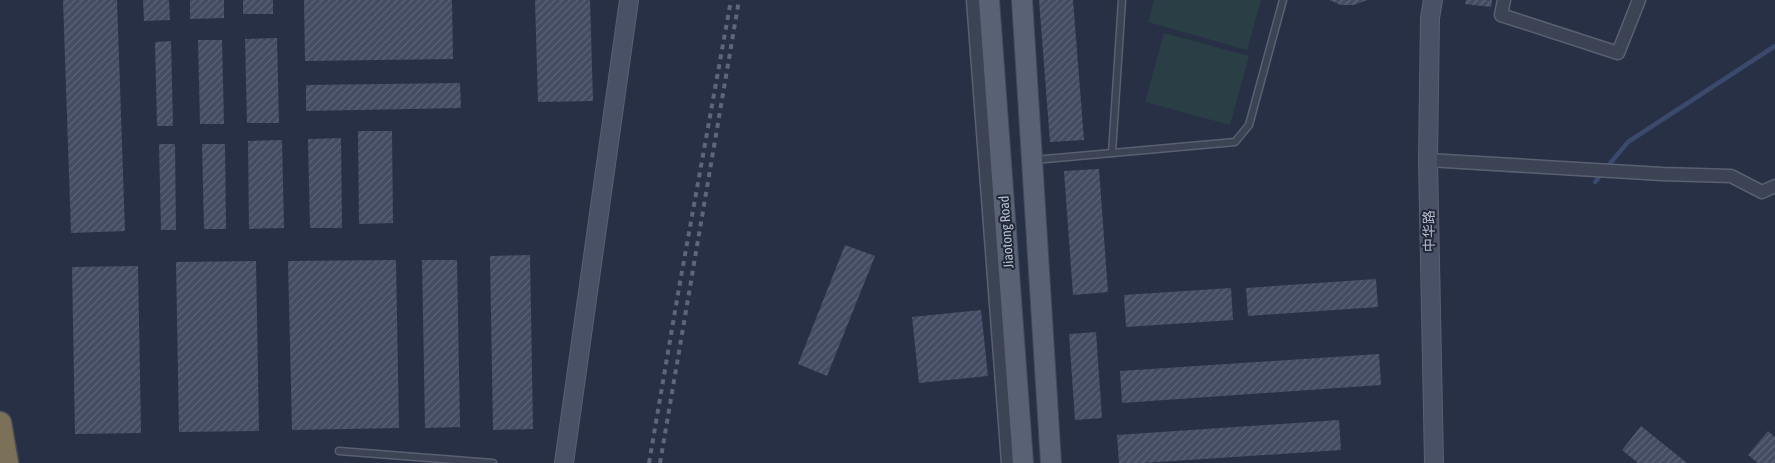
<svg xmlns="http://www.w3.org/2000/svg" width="1775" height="463" font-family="'Asap Condensed','Noto Sans SC',sans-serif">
  <defs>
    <pattern id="building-hatch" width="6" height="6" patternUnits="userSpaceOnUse" patternTransform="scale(1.25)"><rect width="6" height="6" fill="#444c64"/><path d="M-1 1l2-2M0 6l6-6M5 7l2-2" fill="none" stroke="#5d6479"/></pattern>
  </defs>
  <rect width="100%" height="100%" fill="#273044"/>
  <g fill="#293f45">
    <polygon points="1154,0 1261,0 1247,50 1148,22"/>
    <polygon points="1164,33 1249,56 1230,125 1145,102"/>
  </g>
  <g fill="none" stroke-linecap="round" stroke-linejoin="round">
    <g stroke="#3a496c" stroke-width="4.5">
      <polyline points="1607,167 1628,142 1775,46"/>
      <polyline points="1595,182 1602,174"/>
    </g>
  </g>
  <g fill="url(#building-hatch)">
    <polygon points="63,0 117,0 125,231 71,233"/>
    <polygon points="143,0 169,0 170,20 144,21"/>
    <polygon points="190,0 224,0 224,18 190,19"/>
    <rect x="243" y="0" width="30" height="14"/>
    <polygon points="304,0 452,0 453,59 305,61"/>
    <polygon points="535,0 590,0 593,101 538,102"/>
    <polygon points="1039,0 1073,0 1084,140 1050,142"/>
    <polygon points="1329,0 1367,0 1354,5 1341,5"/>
    <polygon points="1466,0 1492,0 1491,7 1465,4"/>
    <polygon points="277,38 279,123 247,123 245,39"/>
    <polygon points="198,40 222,40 224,124 200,124"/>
    <polygon points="171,41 173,126 157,126 155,42"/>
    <polygon points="460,83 461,108 306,111 306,85"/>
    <polygon points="358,131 392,131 393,223 359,224"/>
    <polygon points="341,138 342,228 310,228 308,139"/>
    <polygon points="282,140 284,228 249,229 248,141"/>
    <polygon points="159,144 175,144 176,230 161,230"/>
    <polygon points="202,144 225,144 226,229 204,229"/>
    <polygon points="1099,169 1108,292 1073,295 1064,171"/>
    <polygon points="845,245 875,256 827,376 798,364"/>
    <polygon points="530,255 533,429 493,430 490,256"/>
    <polygon points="396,260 399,428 292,430 288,261"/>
    <polygon points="422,260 457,260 460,427 425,428"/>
    <polygon points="256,261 259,431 179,432 176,262"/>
    <polygon points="138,266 141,433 75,434 72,267"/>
    <polygon points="1376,279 1378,307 1248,316 1246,288"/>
    <polygon points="1231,288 1233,320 1126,327 1124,295"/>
    <polygon points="981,310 988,376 919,383 912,317"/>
    <polygon points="1096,332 1102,418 1075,420 1069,334"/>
    <polygon points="1379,354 1381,385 1122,403 1120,371"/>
    <polygon points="1339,420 1341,450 1143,463 1119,463 1117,435"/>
    <polygon points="1641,426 1687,463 1638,463 1622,450"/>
    <polygon points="1768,431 1775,437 1775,463 1758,463 1748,455"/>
  </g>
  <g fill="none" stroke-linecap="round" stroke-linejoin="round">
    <g stroke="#5a6071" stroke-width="9">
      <g id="lane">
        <polyline points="1112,153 1122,0"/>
        <polyline points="1034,160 1235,142 1249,125 1283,0"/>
        <polyline points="339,451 493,463"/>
      </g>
    </g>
    <g stroke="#5a6071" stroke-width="15">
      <g id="street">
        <polyline points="973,0 1008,463"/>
        <polyline points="1504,0 1501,15 1618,53 1639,0"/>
        <polyline points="1428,160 1662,174 1731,176 1762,192 1775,186"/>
      </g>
    </g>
    <g stroke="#5a6071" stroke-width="20">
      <g id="secondary">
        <polyline points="1433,0 1430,18 1428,160 1434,463"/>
        <polyline points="564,463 629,0"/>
      </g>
    </g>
    <g stroke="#454b5d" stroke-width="22">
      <g id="primary">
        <polyline points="989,0 1023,463"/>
        <polyline points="1022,0 1051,463"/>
      </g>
    </g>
    <g stroke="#464d5e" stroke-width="25">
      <polyline id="highway" points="0,423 7,463"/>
    </g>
    <use href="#lane" stroke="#3b4354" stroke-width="6"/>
    <use href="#street" stroke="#3b4354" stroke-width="12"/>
    <use href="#secondary" stroke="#495167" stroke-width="18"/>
    <use href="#primary" stroke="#596174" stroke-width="20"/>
    <use href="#highway" stroke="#7a7158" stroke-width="22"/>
    <g stroke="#5d667b" stroke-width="4" stroke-dasharray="5 5" stroke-linecap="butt">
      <polyline points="649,463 679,288 731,0"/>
      <polyline points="660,463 739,0"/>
    </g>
  </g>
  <g text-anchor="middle" stroke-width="4" stroke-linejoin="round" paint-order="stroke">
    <g font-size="14" fill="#b9becd" stroke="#202739">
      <text transform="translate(1429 231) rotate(-91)" y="5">中华路</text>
      <text transform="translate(1006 232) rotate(-94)" y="5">Jiaotong Road</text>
    </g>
  </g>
</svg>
